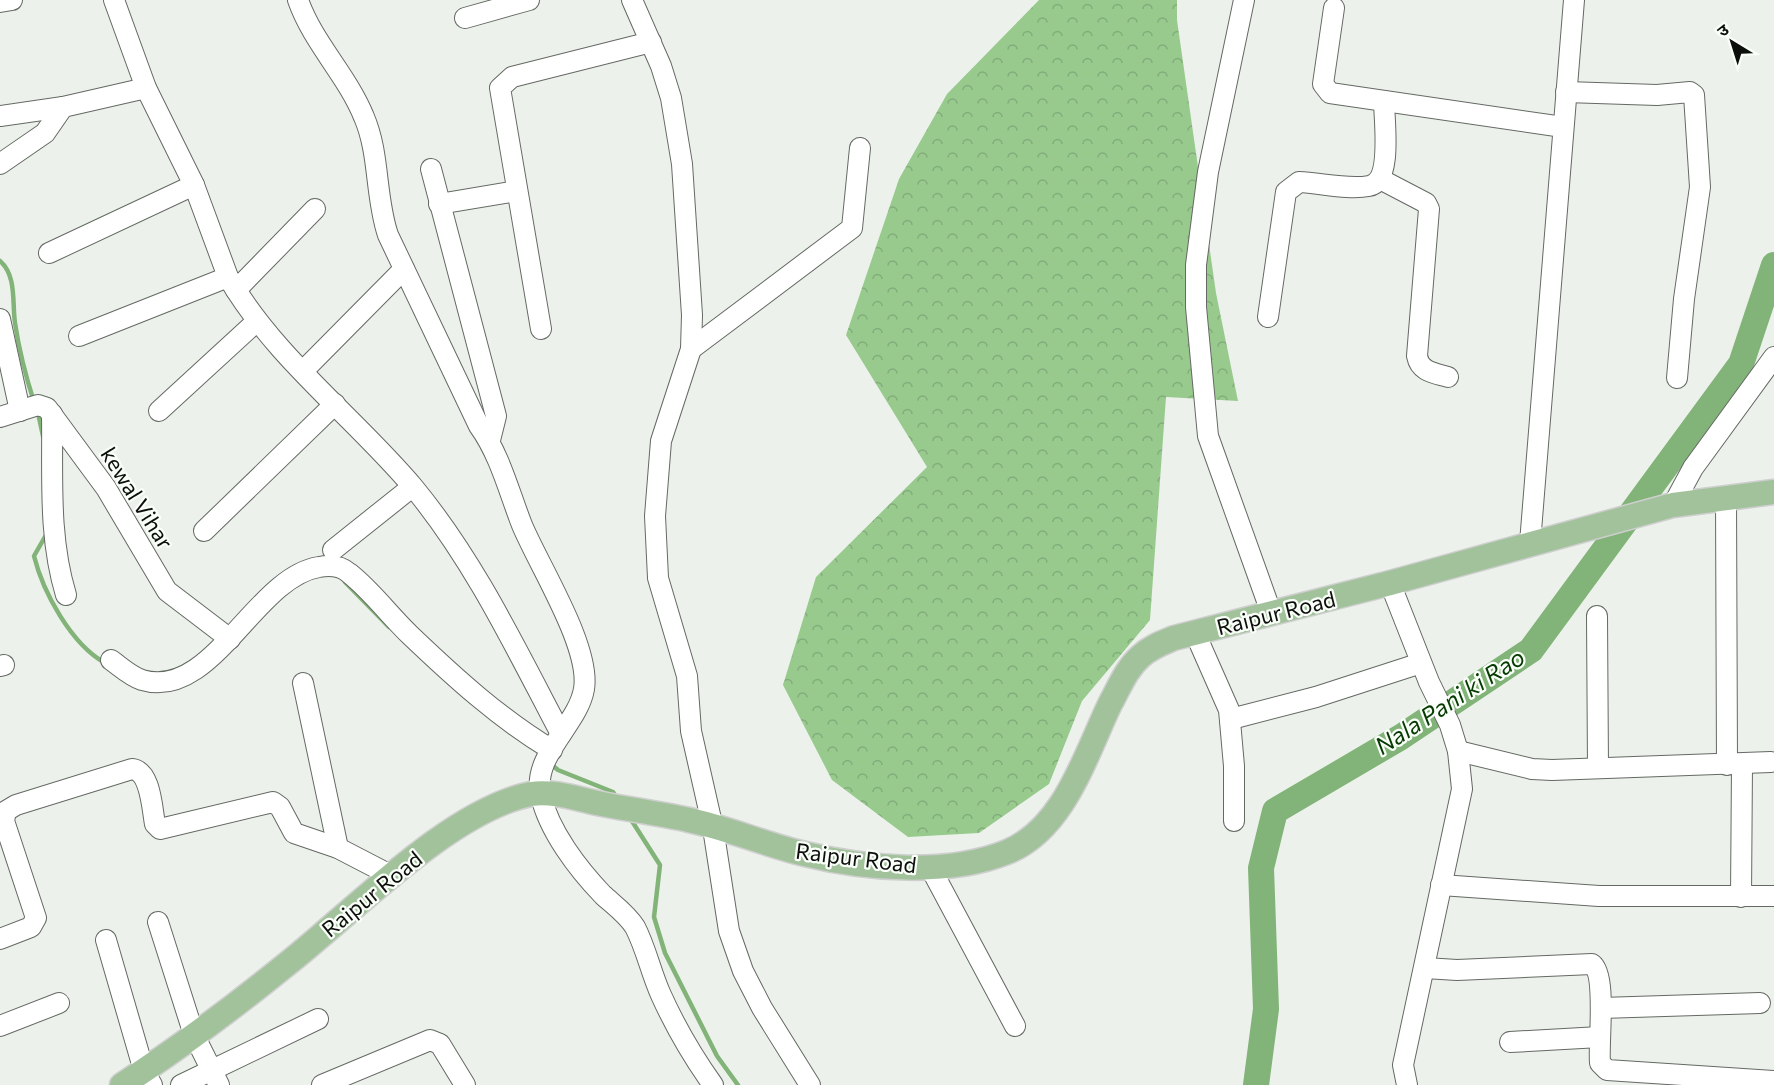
<svg xmlns="http://www.w3.org/2000/svg" width="1774" height="1085" font-family="Commissioner,'Noto Sans Devanagari',sans-serif">
  <defs>
    <pattern id="forest-crowns" width="20" height="18" patternUnits="userSpaceOnUse" patternTransform="scale(1.5)"><rect width="20" height="18" fill="#98ca8e"/><path d="M2 6a3 3 0 1 1 6 0M12 15a3 3 0 1 1 6 0" fill="none" stroke="#82ac79"/></pattern>
  </defs>
  <rect width="100%" height="100%" fill="#ecf2eb"/>
  <polygon fill="url(#forest-crowns)" points="1039,0 1177,0 1177,20 1216,293 1238,401 1166,397 1150,620 1082,701 1049,784 979,833 908,837 832,780 783,685 816,577 927,467 846,335 899,179 947,94"/>
  <g fill="none" stroke-linecap="round" stroke-linejoin="round">
    <g stroke="#82b378" stroke-width="4.5">
      <path d="M0 261C17 276 12 303 15 323 19 350 26 377 34 402"/>
      <polyline points="38,413 43,436"/>
      <path d="M46 535 34 556C43 592 71 644 105 663"/>
      <polyline points="345,582 389,627"/>
      <polyline points="551,764 558,770 613,792 617,798"/>
      <polyline points="630,818 660,865 654,917 665,953 717,1056 738,1085"/>
    </g>
    <polyline stroke="#82b378" stroke-width="26" points="1256,1085 1266,1009 1261,868 1275,811 1401,737 1531,650 1741,364 1774,265"/>
    <g stroke="#646963" stroke-width="22">
      <g id="minor">
        <path d="M114 0 146 88 194 185 228 277C274 357 355 418 414 488 475 562 516 649 561 734"/>
        <path d="M298 0C313 43 347 75 364 117 380 154 375 197 388 235L479 426C500 455 509 492 522 525 539 566 591 647 584 689 578 725 531 756 541 796 549 831 578 869 603 895 614 905 627 914 635 927 646 948 651 973 661 995 675 1026 693 1057 713 1085"/>
        <polyline points="632,0 661,66 671,98 682,164 692,315 691,349 661,441 655,516 658,578 687,676 691,731 713,828 729,931 743,971 762,1008 810,1085"/>
        <polyline points="1244,0 1208,172 1196,265 1196,307 1208,436 1272,615"/>
        <polyline points="0,2 12,0"/>
        <polyline points="1334,8 1323,84 1330,93 1563,127"/>
        <polyline points="465,18 529,0"/>
        <polyline points="1566,92 1657,95 1690,92 1694,95 1700,187 1684,299 1677,378"/>
        <polyline points="0,116 63,107"/>
        <polyline points="0,164 45,133 63,107 146,88"/>
        <polyline points="431,169 496,416 490,440"/>
        <path d="M1380 179 1426 203 1429 209 1417 356C1420 372 1434 373 1448 377"/>
        <polyline points="439,204 517,191"/>
        <polyline points="49,253 194,185"/>
        <polyline points="236,290 315,209"/>
        <path d="M1268 317 1286 192 1299 182C1321 183 1348 190 1369 186 1393 182 1384 120 1384 101"/>
        <polyline points="0,319 20,411"/>
        <polyline points="541,329 500,88 512,77 651,42"/>
        <polyline points="79,336 228,277"/>
        <polyline points="691,349 852,228 860,148"/>
        <polyline points="304,370 404,269"/>
        <polyline points="159,411 257,321"/>
        <path d="M52 414C53 475 48 536 66 595"/>
        <polyline points="0,417 38,405 47,408 106,488 167,591 230,639"/>
        <polyline points="1726,497 1727,765"/>
        <polyline points="1673,505 1693,468 1774,357"/>
        <polyline points="204,531 335,404"/>
        <polyline points="1530,543 1574,0"/>
        <polyline points="333,550 412,487"/>
        <polyline points="1390,583 1429,682 1450,725 1458,751 1462,789 1403,1065 1407,1085"/>
        <polyline points="1597,616 1598,768"/>
        <polyline points="1195,633 1229,710 1234,766 1234,821"/>
        <path d="M111 660C121 667 130 676 142 680 212 701 255 577 319 567 330 565 341 566 349 573 372 591 389 615 410 635 454 677 500 719 552 750"/>
        <polyline points="0,666 4,665"/>
        <polyline points="303,683 338,848"/>
        <polyline points="1231,719 1316,697 1421,663"/>
        <polyline points="1458,751 1532,769 1552,770 1771,762"/>
        <polyline points="930,867 1015,1026"/>
        <polyline points="1441,885 1599,896 1774,896"/>
        <polyline points="1741,897 1742,764"/>
        <polyline points="158,922 194,1035 219,1085"/>
        <path d="M0 939 31 927 36 918 4 821 6 811 16 805 132 769C151 771 152 809 155 824L160 829 273 802 280 807 294 833 338 848 392 876"/>
        <polyline points="106,940 144,1071 152,1085"/>
        <path d="M1425 968 1457 970 1592 964C1607 975 1598 1043 1600 1063L1607 1070 1774 1081"/>
        <polyline points="1601,1008 1760,1003"/>
        <polyline points="0,1026 59,1003"/>
        <polyline points="1510,1042 1600,1037"/>
        <polyline points="181,1085 318,1019"/>
        <polyline points="322,1085 430,1040 440,1044 465,1085"/>
      </g>
    </g>
    <g stroke="#cecfce" stroke-width="27">
      <path id="major" d="M122 1085C179 1048 234 1007 287 964 352 913 450 810 531 794 554 790 584 801 607 805 634 810 662 814 689 820 728 828 766 845 805 854 866 869 948 876 1007 852 1064 829 1085 756 1110 704 1119 688 1126 669 1141 656 1151 647 1162 643 1174 638L1390 583 1673 505 1774 492"/>
    </g>
    <use href="#minor" stroke="#fff" stroke-width="20"/>
    <use href="#major" stroke="#a2c29c" stroke-width="24"/>
  </g>
  <g text-anchor="middle" stroke-width="4.5" stroke-linejoin="round" paint-order="stroke">
    <g font-size="22" fill="#0c0e0b" stroke="#f9fff8">
      <text transform="translate(137 498) rotate(58)" y="8">kewal Vihar</text>
      <text transform="translate(1276 613) rotate(-14)" y="8">Raipur Road</text>
      <text transform="translate(856 858) rotate(7)" y="8">Raipur Road</text>
      <text transform="translate(372 894) rotate(-39)" y="8">Raipur Road</text>
    </g>
    <g font-size="24" font-style="italic" fill="#063a00" stroke="#f9fff8">
      <text transform="translate(1450 702) rotate(-33)" y="8">Nala Pani ki Rao</text>
    </g>
  </g>
  <g transform="translate(1732 42) rotate(322)" stroke="#f9fff8" stroke-width="4.5" paint-order="stroke">
  <path d="M0-4.5L10 22L0 15L-10 22Z" fill="#0c0e0b"/>
  <text y="-9" font-size="16" font-weight="bold" text-anchor="middle" fill="#0c0e0b">उ</text>
  </g>
</svg>
